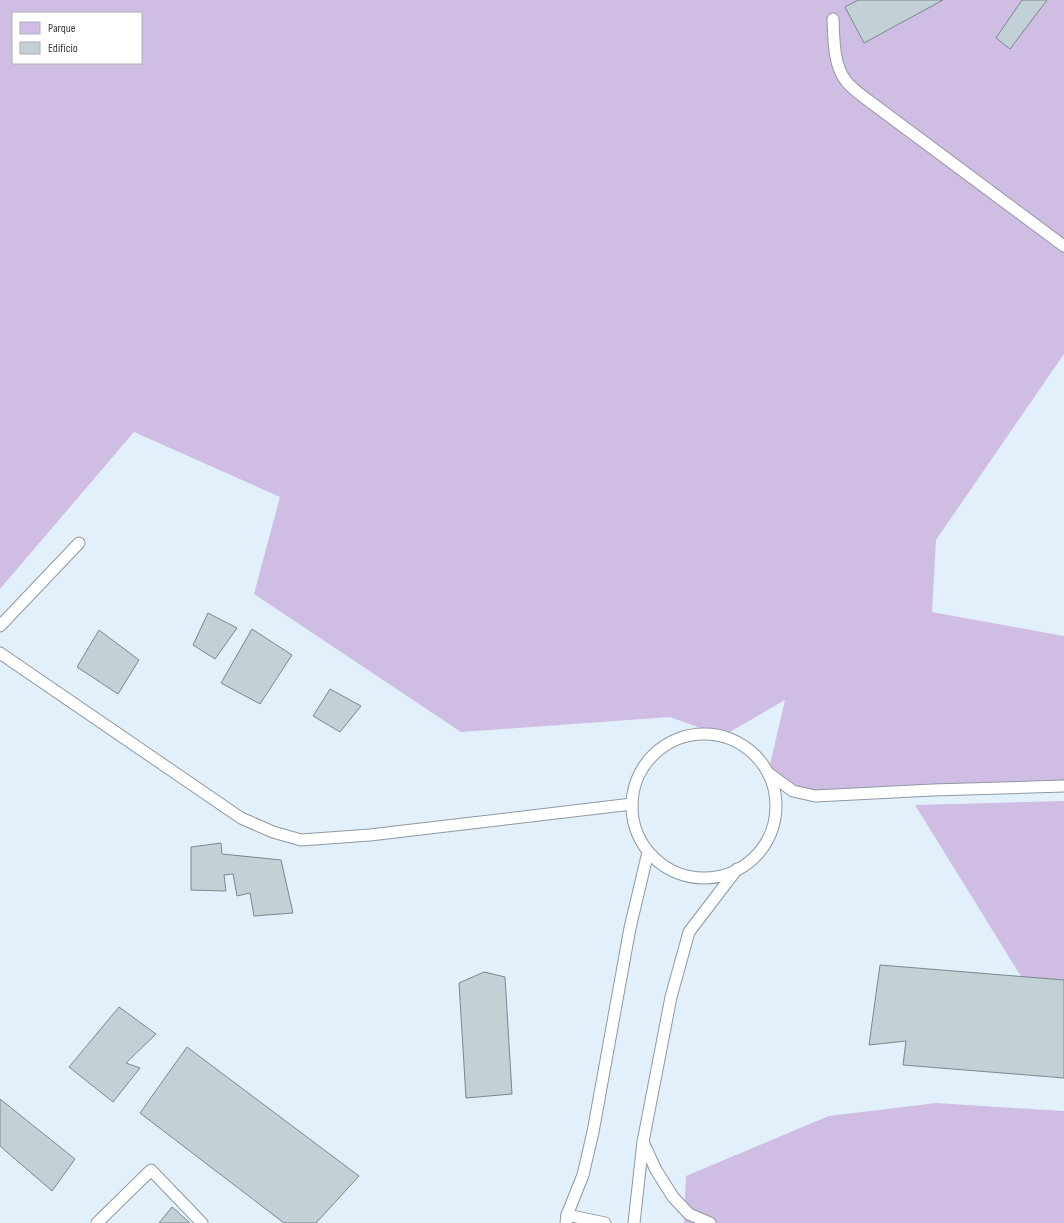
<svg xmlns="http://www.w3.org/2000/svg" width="1064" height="1223" font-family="'Sofia Sans Condensed',sans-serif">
  <rect width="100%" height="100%" fill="#f5f9fe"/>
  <path fill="#e2f0fc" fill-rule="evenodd" d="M0 0H1064V1223H0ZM13 13H141V63H13Z"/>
  <g fill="#d0bde4" fill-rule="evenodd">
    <path d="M0 0H1064V354L936 540 932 612 1064 636V786L815 796 768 773 785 700 723 736 670 717 461 732 254 594 280 497 134 432 0 589ZM13 13H141V63H13Z"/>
    <polygon points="1064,801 1064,999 1032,994 915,805"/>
    <polygon points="936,1103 1064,1111 1064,1223 684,1223 686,1176 829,1116"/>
  </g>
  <g fill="#c1d1d6" stroke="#79888c">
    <polygon points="858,0 943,0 864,43 845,7"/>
    <polygon points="1022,0 1047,0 1010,49 996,38"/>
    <polygon points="208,613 237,628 215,659 193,645"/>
    <polygon points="252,629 292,655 260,704 221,683"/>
    <polygon points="99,630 139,660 118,694 77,667"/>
    <polygon points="330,689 361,706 340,732 313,716"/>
    <polygon points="221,843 222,854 281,860 293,913 254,916 250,893 237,896 233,874 224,875 226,891 191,890 191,847"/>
    <polygon points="880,965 1064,980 1064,1078 903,1065 906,1041 869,1045"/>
    <polygon points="484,972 505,977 512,1094 466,1098 459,983"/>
    <polygon points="119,1007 156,1034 126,1063 140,1068 113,1102 69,1067"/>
    <polygon points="187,1047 359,1176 316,1223 284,1223 140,1113"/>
    <polygon points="0,1099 75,1159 52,1191 0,1146"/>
    <polygon points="172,1207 190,1223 159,1223"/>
  </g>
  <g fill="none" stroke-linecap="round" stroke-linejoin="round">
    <g stroke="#8e99a2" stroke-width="13">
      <g id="lane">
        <path d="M833 19C834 39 833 64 846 81 851 88 859 93 865 98L1064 246"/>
        <polyline points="0,626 79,543"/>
        <polyline points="0,653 241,818 273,832 301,840 370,835 632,804"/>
        <circle cx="704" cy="806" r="72"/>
        <polyline points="768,773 793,791 815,796 933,790 1064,786"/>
        <polyline points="643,1142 656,1170 673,1197 689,1214 710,1223"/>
        <polyline points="567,1215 605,1223"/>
        <polyline points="97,1223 151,1170 202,1223"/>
        <polyline points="566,1223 567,1215 583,1175 593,1132 630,928 648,852"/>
        <polyline points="634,1223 643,1142 671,997 689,932 737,869"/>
      </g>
    </g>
    <use href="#lane" stroke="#fff" stroke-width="11"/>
  </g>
  <rect x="12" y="12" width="130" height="52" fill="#ffffff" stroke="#aeb0b1"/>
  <rect x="20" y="22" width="20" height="12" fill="#d0bde4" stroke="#aeb0b1"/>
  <text x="48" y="32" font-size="12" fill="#35393d">Parque</text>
  <rect x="20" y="42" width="20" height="12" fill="#c1d1d6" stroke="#aeb0b1"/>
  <text x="48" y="52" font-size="12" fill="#35393d">Edifício</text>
</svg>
